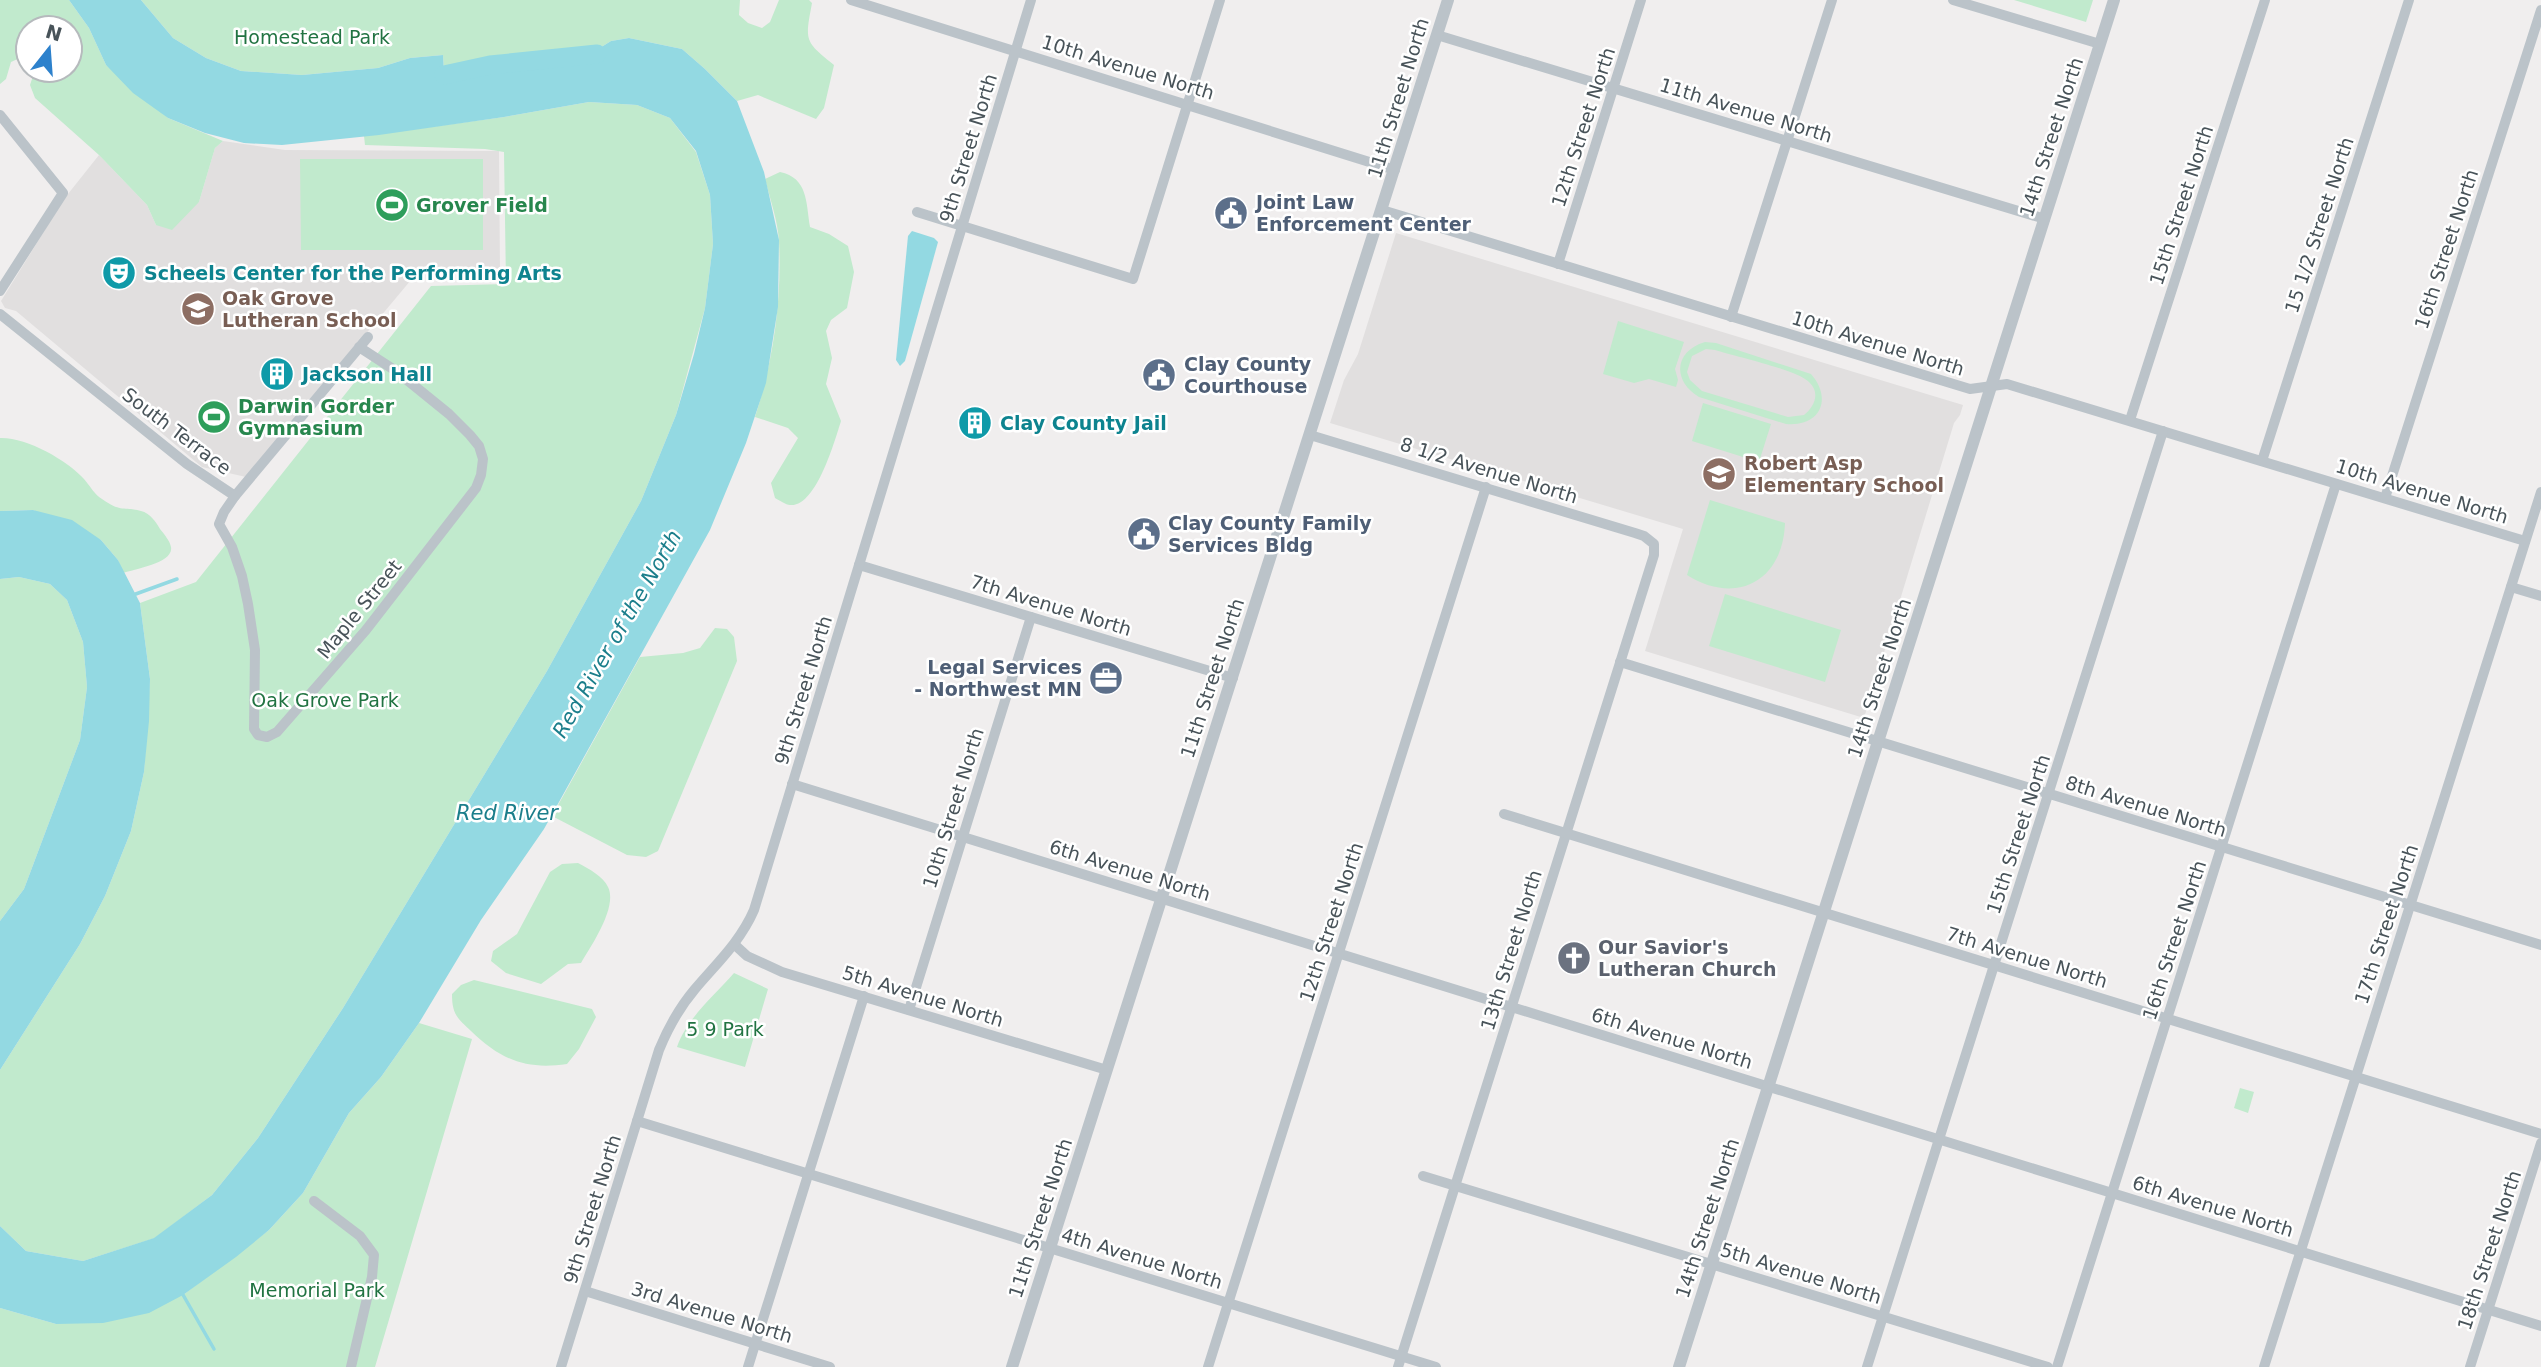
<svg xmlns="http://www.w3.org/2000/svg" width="2541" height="1367" font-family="'DejaVu Sans',sans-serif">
  <rect width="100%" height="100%" fill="#f0eeee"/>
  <g fill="#e1dfdf">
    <polygon points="223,141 285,150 499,151 500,272 416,274 246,477 202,467 16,311 5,308 1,301 64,199 99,155 147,205 156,225 199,202 215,148"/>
    <polygon points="1396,233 1963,405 1960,415 1954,423 1864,718 1645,651 1683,529 1330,423 1344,380 1358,354"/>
  </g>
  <g fill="#c1eacd" fill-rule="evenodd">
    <polygon points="0,0 69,0 89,28 106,65 168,118 223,141 215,148 199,202 172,230 156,225 147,205 99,155 35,98 30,85 35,70 70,70 70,28 28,28 28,63 22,57 11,62 6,79 0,84"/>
    <path d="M141 0H740L739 15 748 23 762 28 770 22 779 0H809L812 3C805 41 804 41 834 65L824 108 816 119 758 95 737 101 705 69 682 49 629 38 611 41 595 51 555 58 444 72 443 55 410 58 378 68 302 75 241 71 206 58 173 38Z"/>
    <polygon points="2014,0 2093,0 2086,22"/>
    <polygon points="589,102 637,105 670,118 696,152 710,195 713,244 705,308 676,415 641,501 547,671 343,1008 258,1138 212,1195 155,1238 83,1261 26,1251 0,1226 0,1070 80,944 105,896 131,831 144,772 150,679 140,603 196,582 431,286 506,284 504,152 485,149 365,145 364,136 504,117"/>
    <polygon points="300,159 483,159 483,250 301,250"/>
    <path d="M780 172C808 178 806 202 810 227L829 234 848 246 854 272 847 308 831 320 826 331 832 358 826 384 841 421C835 440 816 508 790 505 786 505 779 500 775 498L771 483 798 438 788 428 755 417C773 361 782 301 779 242 778 221 770 199 765 179Z"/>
    <polygon points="1618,321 1684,342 1675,369 1678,380 1676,387 1649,379 1634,383 1603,374"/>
    <path d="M1705 342 1716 343 1811 374C1833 399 1820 427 1786 424L1699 397C1672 381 1674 351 1705 342ZM1706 349 1715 350C1734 356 1797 370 1809 382 1821 393 1814 407 1804 415L1788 417 1702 391 1690 380 1687 372 1692 356Z"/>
    <polygon points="1703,403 1771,424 1759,462 1692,441"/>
    <path d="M0 438C26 437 67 460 84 479 90 486 95 495 102 499 122 513 122 506 141 511 150 513 156 522 160 529 164 534 170 541 171 547 174 563 134 569 123 573L118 560 101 540 33 510 0 511Z"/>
    <path d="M1710 500 1785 523C1783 581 1736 606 1687 575Z"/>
    <polygon points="19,577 50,584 67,600 83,642 87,687 80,740 24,889 0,921 0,579"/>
    <polygon points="1725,594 1841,630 1825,682 1709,646"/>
    <polygon points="715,628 727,629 734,637 737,661 658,851 646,857 627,855 552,816 640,657 683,653 700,648"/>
    <path d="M578 863C589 869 603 876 608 887 618 907 591 946 581 963L568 964 541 984 506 973 491 961 493 951 517 934 550 872 562 864Z"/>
    <path d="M734 973 768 989 745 1067 677 1047C687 1018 714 996 734 973Z"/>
    <path d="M474 980 592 1009 596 1017 579 1049 567 1064C526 1070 501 1060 471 1031 457 1018 452 1014 452 994L461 985Z"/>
    <polygon points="419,1023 472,1039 375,1367 0,1367 0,1308 56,1324 183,1295 269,1230 303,1193 349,1113 381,1077"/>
    <polygon points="2240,1088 2254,1092 2248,1113 2234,1108"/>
  </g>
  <g fill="#93d9e2">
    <polygon points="69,0 141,0 173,38 206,58 241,71 302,75 378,68 410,58 443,55 444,72 555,58 595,51 611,41 629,38 682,49 705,69 737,101 764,172 779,240 778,307 766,383 746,443 710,530 544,829 481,920 419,1023 381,1077 349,1113 303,1193 269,1230 236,1257 183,1295 149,1313 103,1323 56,1324 0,1308 0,1226 26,1251 83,1261 154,1238 212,1195 258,1138 343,1008 547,671 641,501 676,415 694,354 705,308 713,244 710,195 696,151 670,118 637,105 589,102 504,117 379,135 282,145 244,143 205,133 168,118 133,93 106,65 89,28"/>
    <polygon points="912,231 934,238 938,242 905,361 900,366 896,360 908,236"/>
    <polygon points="33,510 72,520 101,540 118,560 140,603 150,679 149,721 144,772 131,831 105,896 80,944 0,1070 0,921 24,889 80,740 87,687 83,642 67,600 50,584 19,577 0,579 0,511"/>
  </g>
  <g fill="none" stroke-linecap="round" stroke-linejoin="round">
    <g stroke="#93d9e2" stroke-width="3.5">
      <polyline points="133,595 177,579"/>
      <polyline points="182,1293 214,1349"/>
    </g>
    <polyline stroke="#93d9e2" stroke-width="19" points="444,75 490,65 597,54"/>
    <g stroke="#bbc3c9" stroke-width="10">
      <polyline points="851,0 1395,170"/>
      <polyline points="1953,0 2100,44"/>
      <polyline points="1437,35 2045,219"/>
      <polyline points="0,115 63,193 0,291"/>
      <polyline points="1382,210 1970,389 2007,384 2525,541"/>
      <polyline points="917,212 1133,279 1220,0"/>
      <polyline points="1558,264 1641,0"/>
      <polyline points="0,314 187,464 235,496"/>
      <polyline points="1731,317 1832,0"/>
      <polyline points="359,347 396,371 449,414 470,435 479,446 483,459 481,475 476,488 366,630 277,732 267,737 258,735 254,729 255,650 248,604 242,576 232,547 219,524 224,512 235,496 368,337"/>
      <polyline points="2130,420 2265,0"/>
      <polyline points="1310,435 1635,533 1644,536 1654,544 1654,555 1398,1367"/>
      <polyline points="2262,461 2409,0"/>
      <polyline points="2385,498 2541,10"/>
      <polyline points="859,565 1233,678"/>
      <polyline points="2511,587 2541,596"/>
      <polyline points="1620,662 2541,945"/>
      <polyline points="792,784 2541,1326"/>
      <polyline points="1504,814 2541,1134"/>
      <polyline points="735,945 747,956 782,972 1107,1070"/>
      <polyline points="909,1010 1031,617"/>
      <polyline points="637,1121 1436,1367"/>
      <polyline points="1423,1176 2048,1367"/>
      <polyline points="314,1201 360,1236 374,1255 372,1277 351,1367"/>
      <polyline points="585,1291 830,1367"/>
      <path d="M561 1367 659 1050C668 1028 679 1008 695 989 717 963 740 942 754 910L1031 0"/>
      <polyline points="748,1367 864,996"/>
      <polyline points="1208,1367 1486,487"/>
      <polyline points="1867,1367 2163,431"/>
      <polyline points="2057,1367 2336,484"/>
      <polyline points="2264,1367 2541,492"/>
      <polyline points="2470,1367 2541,1143"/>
    </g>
    <g stroke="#bbc3c9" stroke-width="12">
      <polyline points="1012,1367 1448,0"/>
      <polyline points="1679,1367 2114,0"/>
    </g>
  </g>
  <defs>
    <g id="stadium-disc" transform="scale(1.75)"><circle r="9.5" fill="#2e9e5b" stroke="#fff"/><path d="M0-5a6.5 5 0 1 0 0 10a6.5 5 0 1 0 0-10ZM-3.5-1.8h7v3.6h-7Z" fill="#fff"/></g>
    <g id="civic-disc" transform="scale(1.75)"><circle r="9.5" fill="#5c6f8a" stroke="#fff"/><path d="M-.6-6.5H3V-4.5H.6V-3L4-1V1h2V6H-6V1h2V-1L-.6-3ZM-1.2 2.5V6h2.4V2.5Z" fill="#fff"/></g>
    <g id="theatre-disc" transform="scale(1.75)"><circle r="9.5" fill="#0f9aa8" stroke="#fff"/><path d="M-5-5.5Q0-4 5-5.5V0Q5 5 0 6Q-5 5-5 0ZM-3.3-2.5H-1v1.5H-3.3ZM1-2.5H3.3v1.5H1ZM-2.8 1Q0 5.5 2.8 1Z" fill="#fff"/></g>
    <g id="school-disc" transform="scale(1.75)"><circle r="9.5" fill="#8d6e63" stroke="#fff"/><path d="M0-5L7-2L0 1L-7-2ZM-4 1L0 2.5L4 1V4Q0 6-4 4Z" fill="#fff"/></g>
    <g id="building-disc" transform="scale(1.75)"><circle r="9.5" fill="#0f9aa8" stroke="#fff"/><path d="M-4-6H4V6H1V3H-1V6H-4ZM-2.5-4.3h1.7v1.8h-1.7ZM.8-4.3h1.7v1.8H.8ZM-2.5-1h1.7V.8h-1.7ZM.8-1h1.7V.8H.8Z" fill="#fff"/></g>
    <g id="office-disc" transform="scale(1.75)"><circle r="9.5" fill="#5c6f8a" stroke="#fff"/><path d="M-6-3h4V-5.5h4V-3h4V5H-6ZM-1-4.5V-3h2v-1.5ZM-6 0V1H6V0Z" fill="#fff"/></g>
    <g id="church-disc" transform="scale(1.75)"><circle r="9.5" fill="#6b7280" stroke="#fff"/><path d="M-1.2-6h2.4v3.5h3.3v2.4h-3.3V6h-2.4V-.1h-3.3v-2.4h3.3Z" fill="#fff"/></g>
  </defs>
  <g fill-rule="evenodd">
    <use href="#stadium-disc" x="392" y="205"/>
    <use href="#civic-disc" x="1231" y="213"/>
    <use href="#theatre-disc" x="119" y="273"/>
    <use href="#school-disc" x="198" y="309"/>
    <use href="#building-disc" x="277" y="374"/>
    <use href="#civic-disc" x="1159" y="375"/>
    <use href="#stadium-disc" x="214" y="417"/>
    <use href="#building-disc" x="975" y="423"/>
    <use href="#school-disc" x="1719" y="474"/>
    <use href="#civic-disc" x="1144" y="534"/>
    <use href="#office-disc" x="1106" y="678"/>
    <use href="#church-disc" x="1574" y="958"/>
  </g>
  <g text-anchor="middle" stroke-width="5" stroke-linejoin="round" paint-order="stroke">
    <g font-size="19" fill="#217342" stroke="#fff">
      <text x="312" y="44">Homestead Park</text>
      <text x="325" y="707">Oak Grove Park</text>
      <text x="725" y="1036">5 9 Park</text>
      <text x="317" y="1297">Memorial Park</text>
    </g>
    <g font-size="19" fill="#485359" stroke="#fff">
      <text transform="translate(1128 67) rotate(17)" y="7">10th Avenue North</text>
      <text transform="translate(1398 98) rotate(-73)" y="7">11th Street North</text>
      <text transform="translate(1746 110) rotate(17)" y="7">11th Avenue North</text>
      <text transform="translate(1583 127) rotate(-72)" y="7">12th Street North</text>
      <text transform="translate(2051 137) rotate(-72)" y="7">14th Street North</text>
      <text transform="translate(968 148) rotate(-73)" y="7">9th Street North</text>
      <text transform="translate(2181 205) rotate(-72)" y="7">15th Street North</text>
      <text transform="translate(2319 225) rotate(-72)" y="7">15 1/2 Street North</text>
      <text transform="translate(2446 249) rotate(-72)" y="7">16th Street North</text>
      <text transform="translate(1878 343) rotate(17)" y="7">10th Avenue North</text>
      <text transform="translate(177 431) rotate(37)" y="7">South Terrace</text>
      <text transform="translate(1489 470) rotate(17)" y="7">8 1/2 Avenue North</text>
      <text transform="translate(2422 491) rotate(17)" y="7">10th Avenue North</text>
      <text transform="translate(1051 605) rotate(17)" y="7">7th Avenue North</text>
      <text transform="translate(359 609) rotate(-51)" y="7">Maple Street</text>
      <text transform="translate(1212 678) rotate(-72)" y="7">11th Street North</text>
      <text transform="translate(1879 678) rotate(-72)" y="7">14th Street North</text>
      <text transform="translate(803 690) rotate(-73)" y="7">9th Street North</text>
      <text transform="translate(2146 806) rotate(17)" y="7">8th Avenue North</text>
      <text transform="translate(953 808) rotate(-73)" y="7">10th Street North</text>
      <text transform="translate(2018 834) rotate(-72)" y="7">15th Street North</text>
      <text transform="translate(1130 870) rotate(17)" y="7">6th Avenue North</text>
      <text transform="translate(1331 922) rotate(-72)" y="7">12th Street North</text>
      <text transform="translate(2386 924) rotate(-72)" y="7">17th Street North</text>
      <text transform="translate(2174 940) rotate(-72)" y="7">16th Street North</text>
      <text transform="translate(1511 950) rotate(-73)" y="7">13th Street North</text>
      <text transform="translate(2027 957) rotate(17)" y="7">7th Avenue North</text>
      <text transform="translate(923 996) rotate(17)" y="7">5th Avenue North</text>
      <text transform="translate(1672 1038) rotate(17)" y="7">6th Avenue North</text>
      <text transform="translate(2213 1206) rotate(17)" y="7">6th Avenue North</text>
      <text transform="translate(592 1209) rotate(-73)" y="7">9th Street North</text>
      <text transform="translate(1040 1218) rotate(-72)" y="7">11th Street North</text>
      <text transform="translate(1707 1218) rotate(-72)" y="7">14th Street North</text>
      <text transform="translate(2489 1250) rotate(-72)" y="7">18th Street North</text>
      <text transform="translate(1142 1258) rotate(17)" y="7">4th Avenue North</text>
      <text transform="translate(1801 1273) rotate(17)" y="7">5th Avenue North</text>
      <text transform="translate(712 1312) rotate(17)" y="7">3rd Avenue North</text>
    </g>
    <g font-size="19" font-weight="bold" fill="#4e5e75" stroke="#fff" text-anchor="start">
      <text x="1256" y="209">Joint Law<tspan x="1256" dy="22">Enforcement Center</tspan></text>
      <text x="1184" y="371">Clay County<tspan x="1184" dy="22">Courthouse</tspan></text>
      <text x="1168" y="530">Clay County Family<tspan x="1168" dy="22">Services Bldg</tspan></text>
      <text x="1082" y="674" text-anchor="end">Legal Services<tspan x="1082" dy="22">- Northwest MN</tspan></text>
    </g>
    <g font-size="19" font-weight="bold" fill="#27864d" stroke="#fff" text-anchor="start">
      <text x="416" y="212">Grover Field</text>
      <text x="238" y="413">Darwin Gorder<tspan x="238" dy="22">Gymnasium</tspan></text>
    </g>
    <g font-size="19" font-weight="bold" fill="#0d838f" stroke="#fff" text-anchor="start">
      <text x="144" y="280">Scheels Center for the Performing Arts</text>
      <text x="302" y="381">Jackson Hall</text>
      <text x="1000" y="430">Clay County Jail</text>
    </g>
    <g font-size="19" font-weight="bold" fill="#785e54" stroke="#fff" text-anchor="start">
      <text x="222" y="305">Oak Grove<tspan x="222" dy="22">Lutheran School</tspan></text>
      <text x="1744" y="470">Robert Asp<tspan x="1744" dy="22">Elementary School</tspan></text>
    </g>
    <g font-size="19" font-weight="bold" fill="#5b616d" stroke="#fff" text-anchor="start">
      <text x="1598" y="954">Our Savior's<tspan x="1598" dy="22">Lutheran Church</tspan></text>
    </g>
    <g font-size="21" font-style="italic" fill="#1b7e8b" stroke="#fff">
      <text transform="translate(617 634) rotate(-60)" y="7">Red River of the North</text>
      <text x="507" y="820">Red River</text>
    </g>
  </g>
  <g transform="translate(49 49) rotate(17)"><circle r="33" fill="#ffffff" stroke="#b6babd" stroke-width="2"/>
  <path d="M0-5L12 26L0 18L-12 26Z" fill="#2d81cc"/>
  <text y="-10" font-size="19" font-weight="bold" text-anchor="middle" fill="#485359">N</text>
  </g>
</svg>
